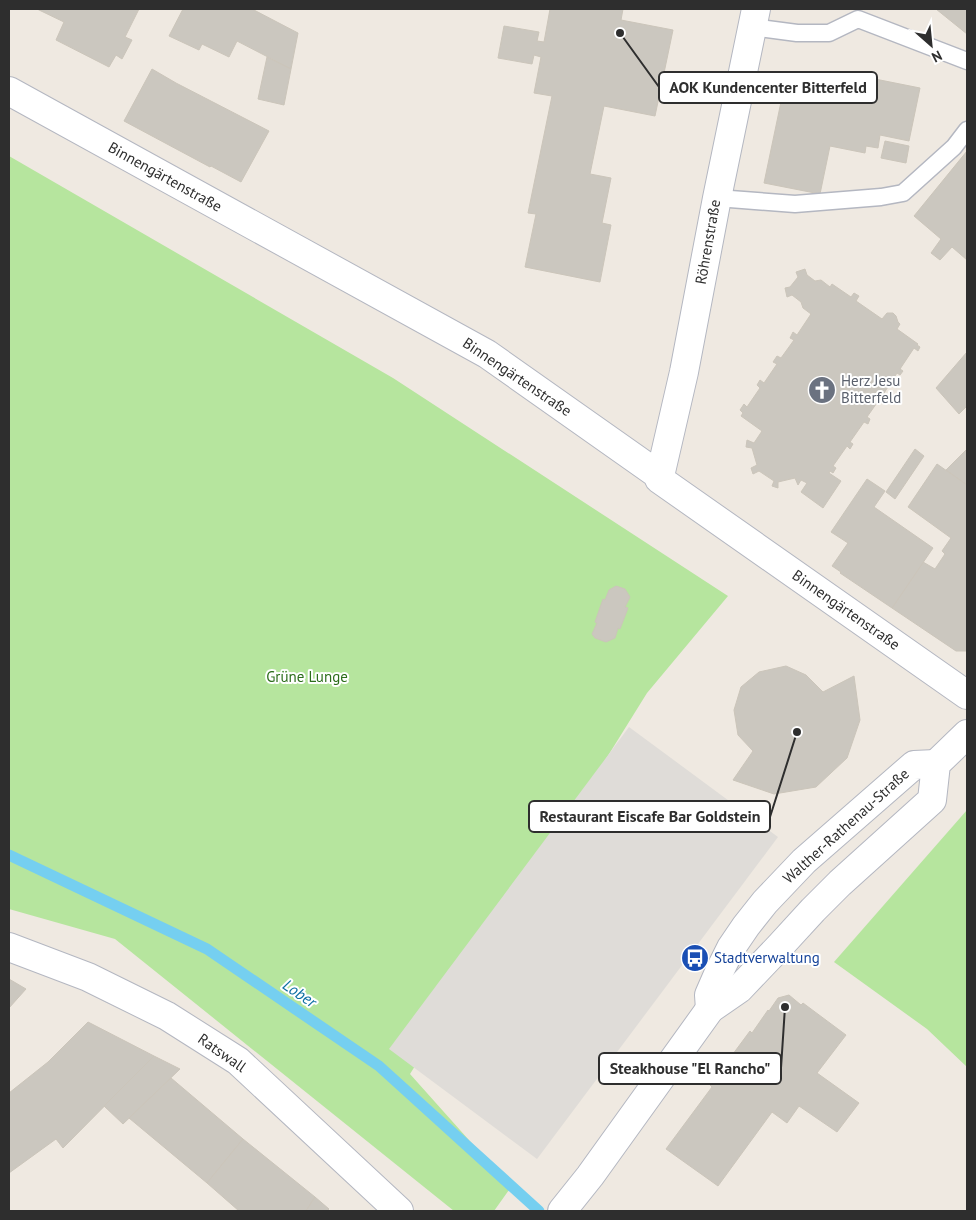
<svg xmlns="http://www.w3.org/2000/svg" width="976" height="1220" font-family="'PT Sans',sans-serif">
  <rect width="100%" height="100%" fill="#efe9e1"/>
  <g fill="#b6e59e">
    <polygon points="9,156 393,378 728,596 647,693 410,1074 511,1187 494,1211 454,1211 115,939 9,909"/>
    <polygon points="967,810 967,1067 927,1029 834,962"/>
  </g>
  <polygon fill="#dfdcd8" points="629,727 778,837 537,1159 389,1049"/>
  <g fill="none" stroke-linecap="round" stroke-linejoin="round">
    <polyline stroke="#75cff0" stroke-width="11" points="9,855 207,949 379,1066 539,1211"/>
  </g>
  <g fill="#cbc7bf" stroke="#cbc5ba">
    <polygon points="37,9 139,9 125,37 132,40 122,59 116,55 109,67 56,40 64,22"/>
    <polygon points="183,9 252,9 298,33 291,69 237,41 229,57 202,44 199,50 169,36"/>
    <polygon points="550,9 623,9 621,20 673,30 655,116 604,106 590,174 611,178 602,223 611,225 600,282 525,267 536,214 528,213 552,96 534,93 541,57 534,55 532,64 498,58 504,26 539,32 537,41 544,42"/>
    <polygon points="936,9 967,9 967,34"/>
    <polygon points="267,57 291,69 284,105 258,99"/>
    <polygon points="152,69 176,83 269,131 241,182 211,166 210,167 124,121"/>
    <polygon points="840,72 920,88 909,141 880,135 878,148 866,146 865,153 830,146 820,194 764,183 786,78 836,88"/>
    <polygon points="885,141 909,146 906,163 881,158"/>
    <polygon points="967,151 967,260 952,247 940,260 931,253 941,239 914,216"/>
    <polygon points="805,269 807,275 815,281 821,280 830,287 832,284 851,297 854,293 859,296 856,301 882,319 887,313 893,313 896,316 898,322 900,324 897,329 918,344 917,345 920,347 918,351 914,348 900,369 903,371 900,375 897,373 884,393 887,395 884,399 881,397 867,417 870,419 868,424 864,422 850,442 853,444 850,449 847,446 833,466 836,468 833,473 830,471 829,473 841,481 823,508 801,492 807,483 801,480 798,485 795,478 778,482 778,488 772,486 774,481 759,471 753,474 751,468 757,465 752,448 746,447 747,440 754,443 762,431 741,416 743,413 740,410 744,404 747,407 760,388 757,385 760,380 764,383 777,364 773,362 777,356 781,358 794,340 790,338 793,332 797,335 811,314 803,308 801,302 792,295 787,297 785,288 790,287 798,277 796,272"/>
    <polygon points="967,352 967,406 959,414 936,388"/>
    <polygon points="915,449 924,456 895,499 886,492"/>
    <polygon points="967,449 967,485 946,470"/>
    <polygon points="937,464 967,485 967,651 956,651 892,608 923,562 935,569 945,554 942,551 951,538 908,507"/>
    <polygon points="867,479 885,491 874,507 933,548 892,608 840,573 841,572 832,566 848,543 831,532"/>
    <polygon points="616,586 625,589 630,597 625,607 628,608 620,629 618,628 615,638 606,642 595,638 592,634 597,623 595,622 603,599 605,600 609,590"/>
    <polygon points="786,666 806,675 823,692 854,676 860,720 847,758 816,787 774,794 733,780 753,751 738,735 734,710 741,687 759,672"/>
    <polygon points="9,979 26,989 9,1008"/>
    <polygon points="789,995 801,1005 803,1003 846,1035 817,1073 859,1103 837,1132 799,1106 787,1123 772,1112 718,1186 666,1149 712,1087 710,1085 750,1031 752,1033 768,1010 769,1011 778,998"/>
    <polygon points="88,1022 154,1056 63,1148 56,1139 9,1173 9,1093 48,1062"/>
    <polygon points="154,1056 180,1069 123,1124 104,1106"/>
    <polygon points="171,1078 243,1139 207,1183 129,1118"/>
    <polygon points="243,1139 315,1197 306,1211 239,1211 207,1183"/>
    <polygon points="315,1197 329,1209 327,1211 306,1211"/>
  </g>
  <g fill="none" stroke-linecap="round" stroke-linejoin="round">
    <g stroke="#b4b7c1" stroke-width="19">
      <g id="service">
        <polyline points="752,27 797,33 829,33 858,19 967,61"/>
        <polyline points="717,198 795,204 881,197 903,193 954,147 967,130"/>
      </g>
    </g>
    <g stroke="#b4b7c1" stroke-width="30">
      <g id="minor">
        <polyline points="9,91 487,354 660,476 659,479 967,695"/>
        <polyline points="660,476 684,372 717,198 756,9"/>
        <polyline points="9,947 88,977 167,1016 238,1061 399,1211"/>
        <polyline points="710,1009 709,995 719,972 731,948 746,926 765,902 804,861 914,765 936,764"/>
        <polyline points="562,1211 590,1176 710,1009 739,989 780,946 813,910 840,883 932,800 936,764 967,734"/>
      </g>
    </g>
    <use href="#service" stroke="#fff" stroke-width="16"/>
    <use href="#minor" stroke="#fff" stroke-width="28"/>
  </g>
  <defs>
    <g id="church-disc" transform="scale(1.4375)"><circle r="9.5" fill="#6b7280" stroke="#fff"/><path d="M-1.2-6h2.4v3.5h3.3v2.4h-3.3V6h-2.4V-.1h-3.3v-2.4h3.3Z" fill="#fff"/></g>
    <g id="bus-disc" transform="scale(1.4375)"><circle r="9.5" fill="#1a4fb4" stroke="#fff"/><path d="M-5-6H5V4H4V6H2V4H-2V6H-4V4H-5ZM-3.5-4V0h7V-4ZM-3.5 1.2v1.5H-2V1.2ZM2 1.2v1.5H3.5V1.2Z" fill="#fff"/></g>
  </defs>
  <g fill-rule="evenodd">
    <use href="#church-disc" x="822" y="390"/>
    <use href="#bus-disc" x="695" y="958"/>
  </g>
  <g text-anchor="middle" stroke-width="4" stroke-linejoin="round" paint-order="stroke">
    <g font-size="15" fill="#2e2e2e" stroke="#fff">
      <text transform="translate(165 177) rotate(29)" y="5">Binnengärtenstraße</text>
      <text transform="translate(708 242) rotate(-80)" y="5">Röhrenstraße</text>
      <text transform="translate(517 377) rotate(34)" y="5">Binnengärtenstraße</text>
      <text transform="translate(846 610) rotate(35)" y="5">Binnengärtenstraße</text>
      <text transform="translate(846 826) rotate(-42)" y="5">Walther-Rathenau-Straße</text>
      <text transform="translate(222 1053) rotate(35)" y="5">Ratswall</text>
    </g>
    <g font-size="15" fill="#5b616d" stroke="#fff" text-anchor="start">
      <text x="841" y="386">Herz Jesu<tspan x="841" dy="17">Bitterfeld</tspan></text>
    </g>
    <g font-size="15" fill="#2c6e1b" stroke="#fff">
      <text x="307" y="682">Grüne Lunge</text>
    </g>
    <g font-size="15" fill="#164399" stroke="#fff" text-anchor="start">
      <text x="714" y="963">Stadtverwaltung</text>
    </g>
    <g font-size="16" font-style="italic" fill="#0d6fa3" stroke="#fff">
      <text transform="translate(300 993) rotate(34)" y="6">Lober</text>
    </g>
  </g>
  <path fill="none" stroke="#2e2e2e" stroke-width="2" d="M620 33L659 87M797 732L770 817M785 1007L781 1068"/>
  <g fill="#2e2e2e" stroke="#fff" stroke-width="2">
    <circle cx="620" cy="33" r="5"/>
    <circle cx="797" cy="732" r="5"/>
    <circle cx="785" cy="1007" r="5"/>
  </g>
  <g fill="#fff" stroke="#2e2e2e" stroke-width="2">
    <rect x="659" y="72" width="218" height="31" rx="5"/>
    <rect x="529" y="801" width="241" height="31" rx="5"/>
    <rect x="599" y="1053" width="182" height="31" rx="5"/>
  </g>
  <g font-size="16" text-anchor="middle" font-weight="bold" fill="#2e2e2e">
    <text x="768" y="93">AOK Kundencenter Bitterfeld</text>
    <text x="650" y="822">Restaurant Eiscafe Bar Goldstein</text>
    <text x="690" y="1074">Steakhouse "El Rancho"</text>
  </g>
  <rect width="976" height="1220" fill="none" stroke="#2e2e2e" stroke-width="20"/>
  <g transform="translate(931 45) rotate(153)" stroke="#ffffff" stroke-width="4" paint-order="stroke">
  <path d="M0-4L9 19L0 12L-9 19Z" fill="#2e2e2e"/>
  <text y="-8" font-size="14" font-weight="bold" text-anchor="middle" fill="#2e2e2e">N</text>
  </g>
</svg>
